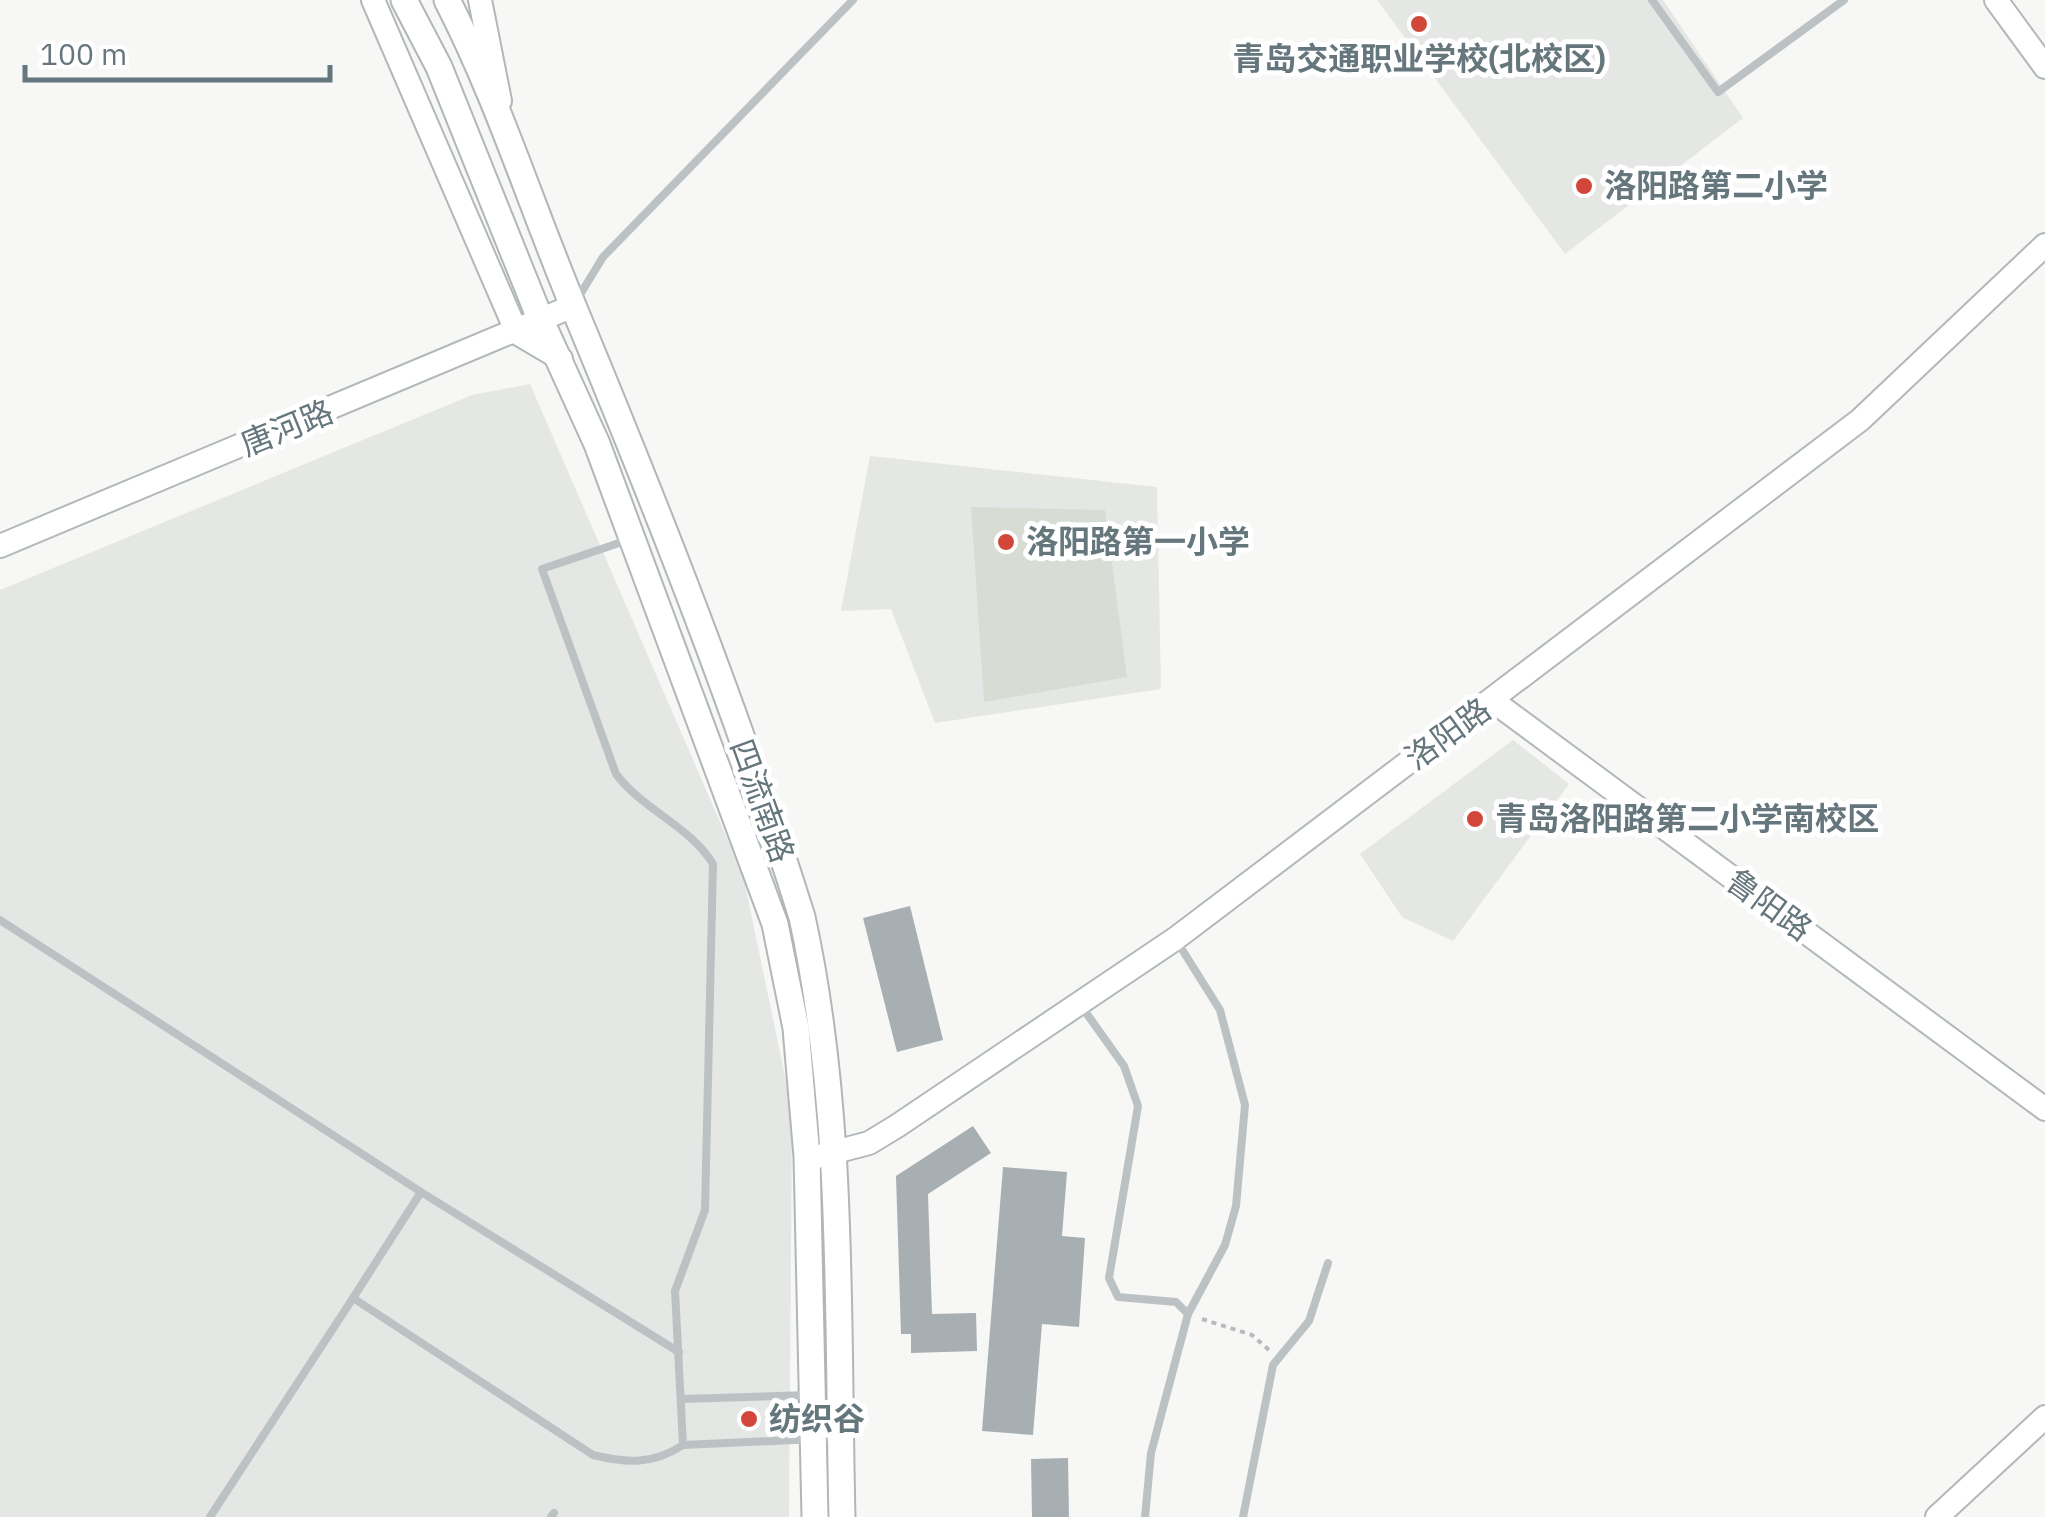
<svg xmlns="http://www.w3.org/2000/svg" width="2045" height="1517" font-family="'IBM Plex Sans','Noto Sans SC',sans-serif">
  <rect width="100%" height="100%" fill="#f7f7f5"/>
  <g fill="#e5e7e5">
    <polygon points="1377,0 1663,0 1743,118 1565,254"/>
    <polygon points="530,384 743,875 792,1110 789,1517 0,1517 0,590 472,395"/>
    <polygon points="870,456 1157,487 1161,689 935,723 891,609 841,611"/>
    <polygon points="1513,740 1569,784 1453,941 1402,917 1360,854"/>
  </g>
  <polygon fill="#d8dcd4" points="971,507 1105,510 1127,677 984,702"/>
  <g fill="#a7afb3">
    <polygon points="910,906 943,1040 897,1052 863,918"/>
    <polygon points="973,1126 991,1153 928,1194 932,1314 976,1313 977,1351 911,1353 911,1334 901,1334 896,1176"/>
    <polygon points="1003,1167 1067,1172 1062,1236 1085,1238 1079,1327 1042,1324 1033,1435 982,1431"/>
    <polygon points="1068,1458 1069,1517 1032,1517 1031,1459"/>
  </g>
  <g fill="none" stroke-linecap="round" stroke-linejoin="round">
    <g stroke="#b1b8bb" stroke-width="26">
      <g id="secondary">
        <polyline points="373,0 517,333 561,359"/>
        <polyline points="480,0 500,101"/>
        <polyline points="1996,0 2045,67"/>
        <polyline points="0,546 573,306"/>
        <polyline points="1493,701 2045,1109"/>
        <polyline points="816,1157 869,1143 897,1126 1175,939 1860,420 2045,245"/>
        <polyline points="1937,1517 2045,1417"/>
      </g>
    </g>
    <g stroke="#b0b6b9" stroke-width="29">
      <g id="primary">
        <polyline points="404,0 439,67 541,321 597,444 775,924 796,1028 807,1157 815,1517"/>
        <path d="M447 0C498 99 531 205 574 308 657 508 737 710 802 917 845 1113 837 1317 842 1517"/>
      </g>
    </g>
    <polyline stroke="#b7bbbd" stroke-width="4" stroke-dasharray="5 5" stroke-linecap="butt" points="1202,1319 1252,1335 1269,1350"/>
    <g stroke="#bcc2c4" stroke-width="8">
      <polyline points="1652,0 1718,92 1844,0"/>
      <polyline points="578,298 603,257 853,0"/>
      <polyline points="0,920 421,1192 679,1352"/>
      <polyline points="1082,1007 1124,1066 1138,1106 1109,1278 1118,1297 1176,1302 1188,1314"/>
      <polyline points="353,1298 421,1192"/>
      <polyline points="683,1399 809,1395"/>
      <polyline points="683,1445 838,1438"/>
      <path d="M210 1517 353 1298 593 1455C626 1463 653 1465 683 1445L675 1291 705 1210 713 864C690 826 643 810 616 774L542 569 628 540"/>
      <polyline points="551,1517 554,1513"/>
      <polyline points="1145,1517 1151,1453 1188,1314 1225,1245 1236,1206 1245,1105 1220,1010 1178,943"/>
      <polyline points="1243,1517 1273,1365 1309,1321 1328,1263"/>
    </g>
    <use href="#secondary" stroke="#fff" stroke-width="22"/>
    <use href="#primary" stroke="#fff" stroke-width="25"/>
  </g>
  <g fill="#d24739" stroke="#fff" stroke-width="4">
    <circle cx="1419" cy="24" r="10"/>
    <circle cx="1584" cy="186" r="10"/>
    <circle cx="1006" cy="542" r="10"/>
    <circle cx="1475" cy="819" r="10"/>
    <circle cx="749" cy="1419" r="10"/>
  </g>
  <g text-anchor="middle" stroke-width="10" stroke-linejoin="round" paint-order="stroke">
    <g font-size="32" font-weight="bold" fill="#65767d" stroke="#fff" text-anchor="start">
      <text x="1419" y="70" text-anchor="middle">青岛交通职业学校(北校区)</text>
      <text x="1604" y="197">洛阳路第二小学</text>
      <text x="1026" y="553">洛阳路第一小学</text>
      <text x="1495" y="830">青岛洛阳路第二小学南校区</text>
      <text x="769" y="1430">纺织谷</text>
    </g>
    <g font-size="32" fill="#65767d" stroke="#fff">
      <text transform="translate(287 428) rotate(-22)" y="11">唐河路</text>
      <text transform="translate(1448 734) rotate(-36)" y="11">洛阳路</text>
      <text transform="translate(762 801) rotate(70)" y="11">四流南路</text>
      <text transform="translate(1769 905) rotate(36)" y="11">鲁阳路</text>
    </g>
  </g>
  <path d="M25 65v15h305v-15" fill="none" stroke="#65767d" stroke-width="5"/>
  <text x="40" y="65" font-size="30" fill="#65767d" stroke="#ffffff" stroke-width="8" paint-order="stroke">100 m</text>
</svg>
